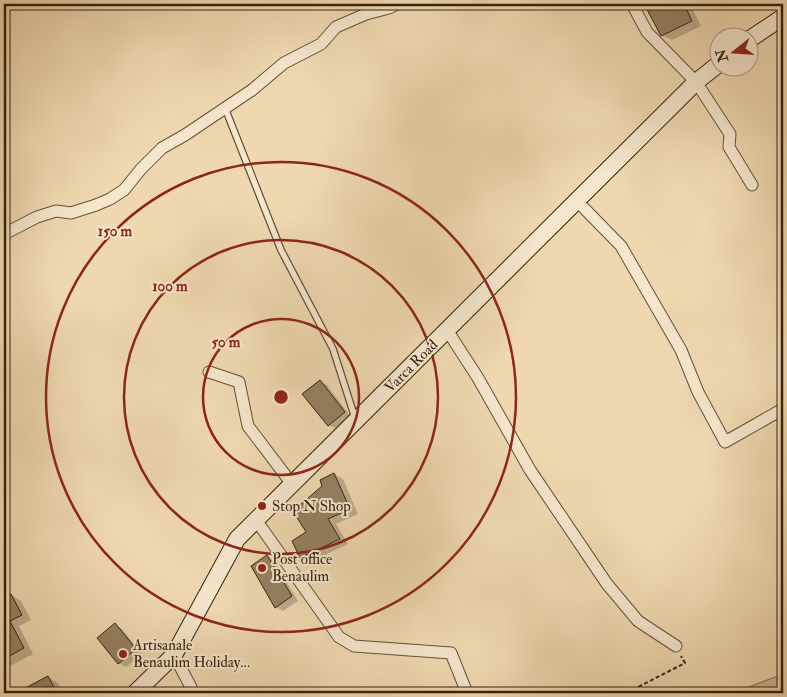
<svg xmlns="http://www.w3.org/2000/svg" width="787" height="697" font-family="'IM FELL Double Pica',serif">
  <rect width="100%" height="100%" fill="#efd8b0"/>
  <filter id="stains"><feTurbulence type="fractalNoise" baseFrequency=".004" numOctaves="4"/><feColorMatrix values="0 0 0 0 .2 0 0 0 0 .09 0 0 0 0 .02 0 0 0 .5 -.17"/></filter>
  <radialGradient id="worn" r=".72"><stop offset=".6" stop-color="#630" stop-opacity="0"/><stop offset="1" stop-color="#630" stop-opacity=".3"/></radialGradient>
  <polygon fill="#cfb994" stroke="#826e50" points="783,674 783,693 733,693"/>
  <g fill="#0003">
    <polygon points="646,4 690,4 701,26 672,40 662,35"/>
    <polygon points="320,381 327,385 351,417 336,429 329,425"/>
    <polygon points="334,474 343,479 358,514 336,524 348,544 310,562 301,557 308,533 324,486"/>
    <polygon points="268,557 274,561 298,601 283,611 276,607"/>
    <polygon points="11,595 21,601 31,620 19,626 33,654 4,669 4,599"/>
    <polygon points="115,625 122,629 142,654 126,667 119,663"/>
    <polygon points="48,677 58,683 63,693 19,693"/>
  </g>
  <g fill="#968162" stroke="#35230d">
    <polygon points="644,4 684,4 692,21 661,36"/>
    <polygon points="320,380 345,412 328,426 302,394"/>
    <polygon points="334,473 350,509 328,519 340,539 300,558 292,541 306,532 293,511 322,486 320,480"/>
    <polygon points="267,555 292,596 275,608 251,566"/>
    <polygon points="11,594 22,615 10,621 24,648 4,659 4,598"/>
    <polygon points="115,623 136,649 118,664 97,638"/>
    <polygon points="48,676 57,693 16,693"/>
  </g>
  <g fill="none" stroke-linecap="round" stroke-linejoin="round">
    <g stroke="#645036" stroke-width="8">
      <polyline id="lane" points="225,108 281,250 333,349 355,418"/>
    </g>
    <g stroke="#645036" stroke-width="13">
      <g id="street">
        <polyline points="632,4 647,32 696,82 730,134 729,147 752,185"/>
        <polyline points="577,201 621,246 681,350 698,392 725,442 783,409"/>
        <polyline points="4,234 37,217 56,211 71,213 96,205 110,199 124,190 141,169 162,148 185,135 252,90 284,63 321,44 336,27 366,14 389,8 397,4"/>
        <polyline points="447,330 478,378 530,470 607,584 638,621 676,646"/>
        <polyline points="209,372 239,382 248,426 292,484"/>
        <polyline points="256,520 339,637 354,646 451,653 467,693"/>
        <polyline points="174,655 194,693"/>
      </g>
    </g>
    <g stroke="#35230d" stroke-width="18">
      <g id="secondary">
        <polyline points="750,39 783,17"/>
        <polyline points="135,693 174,655 237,539 696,82 720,63"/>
      </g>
    </g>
    <g stroke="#35230d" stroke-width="2" stroke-dasharray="4 2.5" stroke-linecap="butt">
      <polyline points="639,693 638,687 685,663 681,656"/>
      <polyline points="778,693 783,691"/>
    </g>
    <use href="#lane" stroke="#f5e6cc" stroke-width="5.5"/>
    <use href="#street" stroke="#f5e6cc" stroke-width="11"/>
    <use href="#secondary" stroke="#f5e6cc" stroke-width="16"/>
  </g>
  <g fill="none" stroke="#8f2418" stroke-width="2.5">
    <circle cx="281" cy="397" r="78"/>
    <circle cx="281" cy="397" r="157"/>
    <circle cx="281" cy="397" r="235"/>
  </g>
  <g fill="#8f2418" stroke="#f5e6cc" stroke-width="2">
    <circle cx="262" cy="506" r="5"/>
    <circle cx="262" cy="568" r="5"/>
    <circle cx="123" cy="654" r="5"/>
  </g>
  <g text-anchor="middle" stroke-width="4" stroke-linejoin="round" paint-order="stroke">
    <g font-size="15" fill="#35230d" stroke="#f5e6cc">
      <text transform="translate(411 366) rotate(-45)" y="5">Varca Road</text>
    </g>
    <g font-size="15" fill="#35230d" stroke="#f5e6cc" text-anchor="start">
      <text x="272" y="511">Stop N Shop</text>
      <text x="272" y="564">Post office<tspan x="272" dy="17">Benaulim</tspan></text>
      <text x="133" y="650">Artisanale<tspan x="133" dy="17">Benaulim Holiday…</tspan></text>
    </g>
  </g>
  <circle cx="281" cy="397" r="8" fill="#8f2418" stroke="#f5e6cc" stroke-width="2.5"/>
  <g font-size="15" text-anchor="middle" font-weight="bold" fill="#8f2418" stroke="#f5e6cc" stroke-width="4" stroke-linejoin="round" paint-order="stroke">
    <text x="115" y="236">150 m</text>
    <text x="170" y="291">100 m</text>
    <text x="226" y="347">50 m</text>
  </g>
  <rect width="787" height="697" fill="none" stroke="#efd8b0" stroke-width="20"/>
  <rect x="5" y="5" width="777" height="687" fill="none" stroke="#35230d" stroke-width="2.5"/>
  <rect x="10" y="10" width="767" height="677" fill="none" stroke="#35230d"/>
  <g transform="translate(734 52) rotate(253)"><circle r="24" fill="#f5e6cc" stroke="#a89880"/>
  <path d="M0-4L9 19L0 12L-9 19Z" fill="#8f2418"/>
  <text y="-8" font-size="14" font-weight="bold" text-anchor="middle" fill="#35230d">N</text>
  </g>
  <rect width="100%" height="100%" filter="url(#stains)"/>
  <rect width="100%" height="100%" fill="url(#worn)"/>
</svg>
